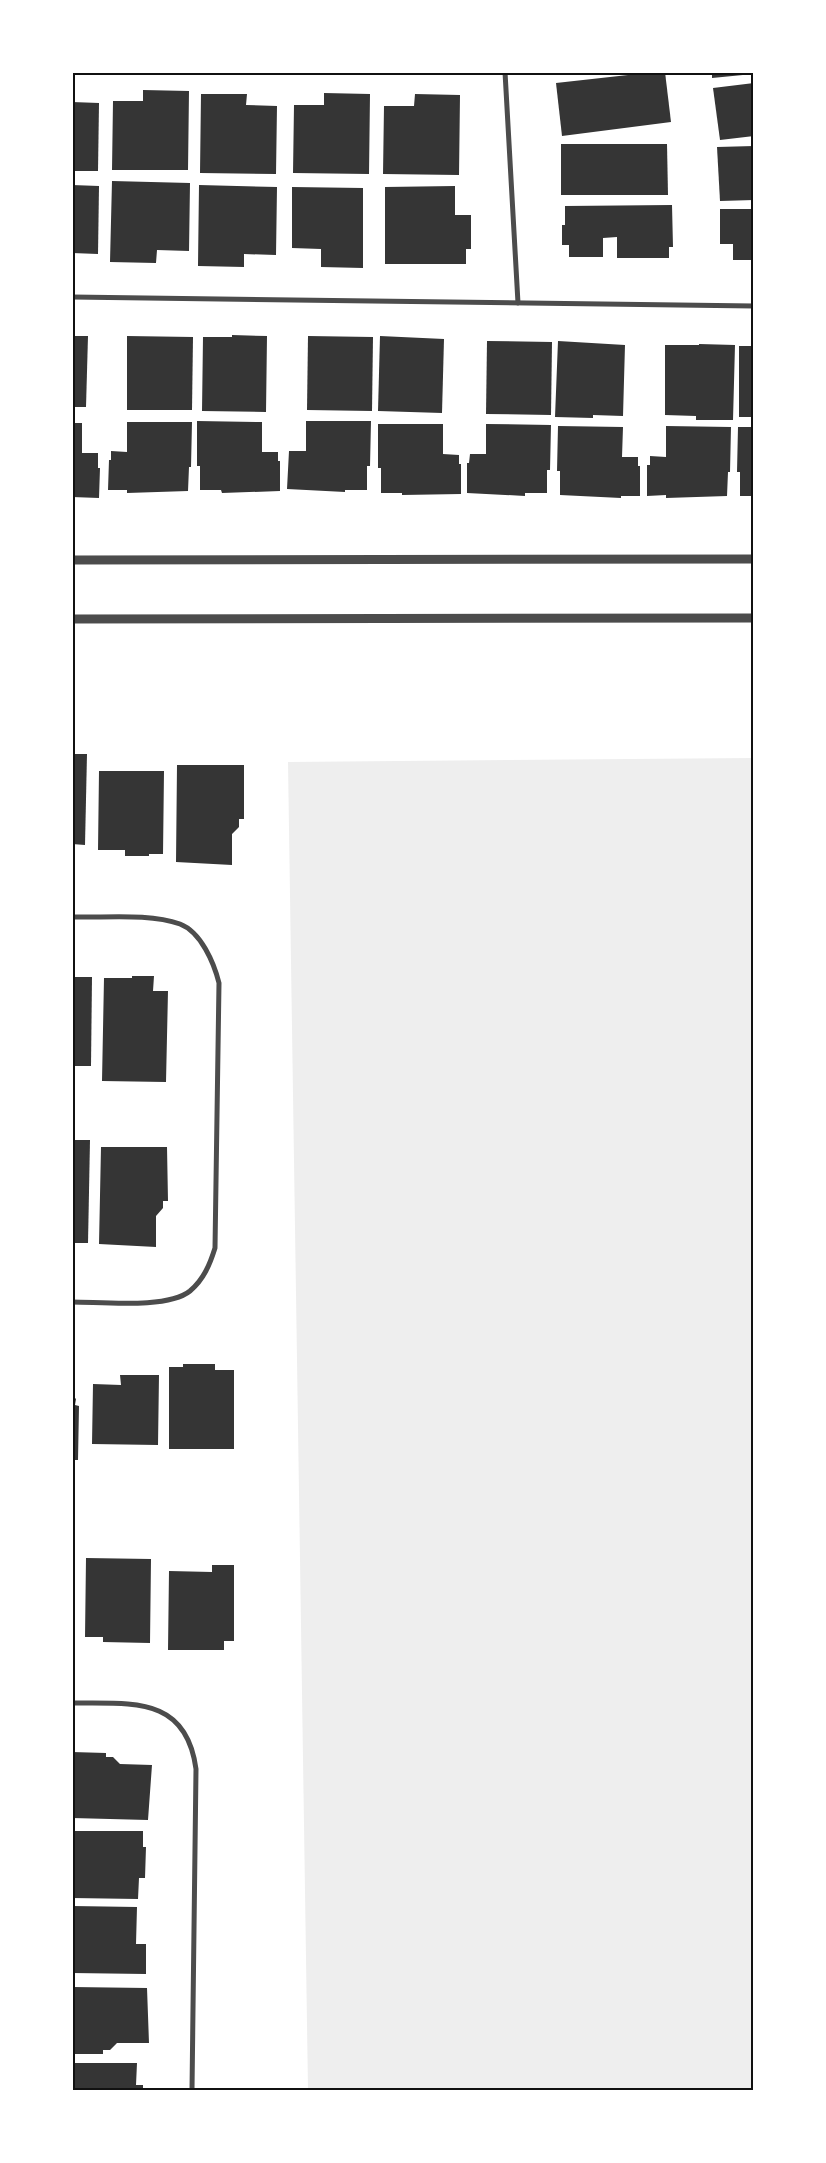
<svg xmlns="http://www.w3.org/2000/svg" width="826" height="2163" font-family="Arial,sans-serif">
  <rect width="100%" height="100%" fill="#fff"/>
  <polygon fill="#eee" points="753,758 753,2090 308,2090 288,762"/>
  <g fill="#353535">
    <polygon points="655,72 665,72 671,122 562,136 556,83"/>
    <polygon points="712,72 753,72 753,74 712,78"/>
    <polygon points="754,83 754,136 720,140 713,88"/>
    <polygon points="143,90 189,91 188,170 112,170 113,101 143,101"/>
    <polygon points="324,93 370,94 369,174 293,173 294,105 324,105"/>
    <polygon points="201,94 247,94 246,105 277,106 276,174 200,173"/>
    <polygon points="415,94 460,95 459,175 383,174 384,106 414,106"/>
    <polygon points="72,102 99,103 98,171 72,171"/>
    <polygon points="561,144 667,144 668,195 561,195"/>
    <polygon points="754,146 754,200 720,201 717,147"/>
    <polygon points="112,181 190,183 189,251 157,250 156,263 110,262"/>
    <polygon points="72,185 99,186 98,254 72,253"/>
    <polygon points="199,185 277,187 276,255 244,254 244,267 198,266"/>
    <polygon points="455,186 455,215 471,215 471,249 466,249 466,264 385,264 385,187"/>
    <polygon points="292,187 363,188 363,268 321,267 321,249 292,248"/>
    <polygon points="672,205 673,247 669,247 669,258 617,258 617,237 603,238 603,257 569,257 569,245 562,245 562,225 565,225 565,206"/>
    <polygon points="720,209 754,209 754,260 733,260 733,244 720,244"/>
    <polygon points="232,335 267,336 266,412 202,411 203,337 232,337"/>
    <polygon points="72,336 88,336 86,407 72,407"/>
    <polygon points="127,336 193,337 192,410 127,410"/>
    <polygon points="308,336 373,337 372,411 307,410"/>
    <polygon points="380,336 444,339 442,413 378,411"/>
    <polygon points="487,341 552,342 551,415 486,414"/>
    <polygon points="558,341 625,345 623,416 593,415 593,418 555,417"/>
    <polygon points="699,344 735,345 733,420 696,420 696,416 665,415 665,345 699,345"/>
    <rect x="739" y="346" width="15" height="71"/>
    <polygon points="197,421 262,422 262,452 278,452 278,461 280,461 280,491 222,493 221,490 200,490 200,466 197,466"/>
    <polygon points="306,421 371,421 370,466 367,466 367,490 345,490 345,492 287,489 289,451 306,451"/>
    <polygon points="127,422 192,422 191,467 189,467 188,491 127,493 127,490 108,490 109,460 111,460 111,451 127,452"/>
    <polygon points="72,423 82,423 82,453 98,453 98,468 100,468 99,498 72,497"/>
    <polygon points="378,424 443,424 443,454 459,455 459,464 461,464 461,494 402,495 402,493 381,493 381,468 378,468"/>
    <polygon points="486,424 551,425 550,470 547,470 547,493 525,493 525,496 467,493 467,463 469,463 470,454 486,454"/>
    <polygon points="558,426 623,427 622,457 638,457 638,466 640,466 640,496 621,496 621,498 560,495 560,471 557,471"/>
    <polygon points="666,426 731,427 730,472 728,472 727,496 666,498 666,495 647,496 647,465 650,465 650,456 666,457"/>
    <polygon points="738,427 754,427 754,496 740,496 740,472 737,472"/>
    <polygon points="72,754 87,754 85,845 72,844"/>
    <polygon points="177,765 244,765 244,819 239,819 239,827 232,834 232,865 176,862"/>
    <polygon points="99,771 164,771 163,854 149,854 149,856 125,856 125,850 98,850"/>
    <polygon points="132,976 154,976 153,991 168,991 166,1082 102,1081 104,978 132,978"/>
    <polygon points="72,977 92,977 91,1066 72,1066"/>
    <polygon points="72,1140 90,1140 88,1243 72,1243"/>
    <polygon points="101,1147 167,1147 168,1201 163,1201 163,1208 156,1216 156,1247 99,1244"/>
    <polygon points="183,1364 215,1364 215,1370 234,1370 234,1449 169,1449 169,1367 183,1367"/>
    <polygon points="120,1375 159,1375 158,1445 92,1444 93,1384 121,1385"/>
    <polygon points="72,1395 76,1399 75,1405 79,1406 78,1460 72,1460"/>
    <polygon points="86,1558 151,1559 150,1643 103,1642 103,1637 85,1637"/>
    <polygon points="212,1565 234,1565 234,1641 224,1641 224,1650 168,1650 169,1571 212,1572"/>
    <polygon points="72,1752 106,1753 106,1757 113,1757 120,1764 152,1765 148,1820 72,1818"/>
    <polygon points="72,1831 143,1831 143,1847 146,1847 145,1878 139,1878 138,1899 72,1898"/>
    <polygon points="72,1906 137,1907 136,1944 146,1944 146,1974 72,1973"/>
    <polygon points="72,1987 147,1988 149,2043 117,2043 110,2050 103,2050 103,2054 72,2054"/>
    <polygon points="72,2063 137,2063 136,2085 143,2085 143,2090 72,2090"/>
  </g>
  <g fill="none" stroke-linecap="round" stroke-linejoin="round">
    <g stroke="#4c4c4c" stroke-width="5">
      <polyline points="505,72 518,303"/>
      <polyline points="72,297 754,306"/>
      <path d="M72 917C105 918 149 913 180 924 201 932 214 963 219 983L215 1248C210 1264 204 1279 190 1291 168 1309 102 1302 72 1302"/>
      <path d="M72 1703C131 1704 186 1695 196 1769L192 2090"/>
    </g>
    <g stroke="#4c4c4c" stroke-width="9">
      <polyline points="72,560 754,559"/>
      <polyline points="72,619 754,618"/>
    </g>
  </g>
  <rect width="826" height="2163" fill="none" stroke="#ffffff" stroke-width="148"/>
  <rect x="74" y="74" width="678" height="2015" fill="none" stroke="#111" stroke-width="2"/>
</svg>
